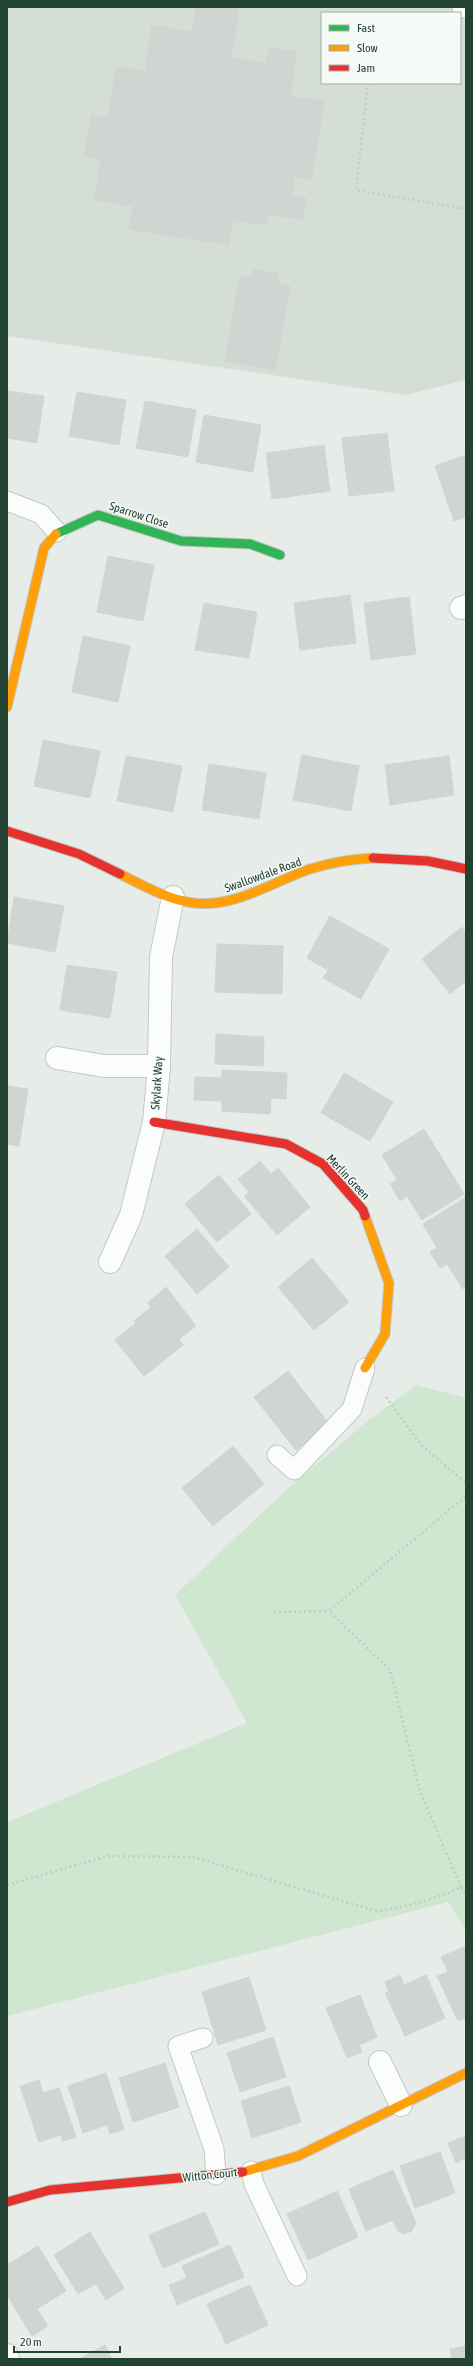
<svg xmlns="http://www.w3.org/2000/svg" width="473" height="2366" font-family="'Asap Condensed',sans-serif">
  <rect width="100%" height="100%" fill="#e7ece8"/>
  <path fill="#d4ded7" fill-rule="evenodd" d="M7 7H466V380L406 395 7 336ZM322 13H460V83H322Z"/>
  <polygon fill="#cfe6d0" points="416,1385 466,1398 466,1931 448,1902 7,2016 7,1822 247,1723 175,1595 284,1492 370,1419"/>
  <g fill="#cfd5d1" stroke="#cfd5d1">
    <polygon points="196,7 218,7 239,10 231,58 267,64 269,48 297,52 290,97 324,101 311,180 295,177 292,196 306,198 303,220 268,214 267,225 233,220 229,245 129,229 133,206 94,200 101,159 84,156 91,115 108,118 116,67 145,71 152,25 192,32"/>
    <polygon points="254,269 279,274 277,283 290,286 275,370 225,361 240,276 253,278"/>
    <polygon points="7,391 44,396 37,443 7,438"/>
    <polygon points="77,392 126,400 119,445 69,436"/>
    <polygon points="145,401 196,410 188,457 136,448"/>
    <polygon points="204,415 261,425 253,472 196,462"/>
    <polygon points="387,433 394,491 349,496 342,438"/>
    <polygon points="324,445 330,491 272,499 266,453"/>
    <polygon points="466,455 466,517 454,521 435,466"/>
    <polygon points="108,556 154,565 143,621 97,612"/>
    <polygon points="350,595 356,643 300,650 294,603"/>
    <polygon points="409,597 416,654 371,660 364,603"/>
    <polygon points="204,603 257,612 249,658 195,650"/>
    <polygon points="83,636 130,646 118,702 72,692"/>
    <polygon points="43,740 100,751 90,798 34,786"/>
    <polygon points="302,755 359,766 351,811 293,800"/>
    <polygon points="126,756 182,766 173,812 117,801"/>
    <polygon points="449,756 454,795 390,805 385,765"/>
    <polygon points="209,764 266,773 259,819 202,810"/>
    <polygon points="14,897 64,906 55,952 7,943"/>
    <polygon points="330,916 389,949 361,999 323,978 328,970 307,958"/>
    <polygon points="462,927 466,933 466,981 450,994 422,959"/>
    <polygon points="217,944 283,946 282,994 215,992"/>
    <polygon points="67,965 117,972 110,1018 60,1010"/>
    <polygon points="216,1034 264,1037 263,1066 215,1064"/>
    <polygon points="222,1070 287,1073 286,1099 271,1098 270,1114 222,1111 222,1101 194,1100 195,1077 222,1078"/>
    <polygon points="344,1073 393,1102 370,1141 321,1113"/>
    <polygon points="7,1086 28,1089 19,1146 7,1144"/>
    <polygon points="424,1129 464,1194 422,1220 407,1196 400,1201 390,1184 397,1180 382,1155"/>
    <polygon points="260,1161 271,1174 278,1168 310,1207 277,1235 244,1196 249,1192 238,1179"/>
    <polygon points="219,1175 251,1214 217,1242 185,1204"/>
    <polygon points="465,1198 466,1287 463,1289 447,1264 440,1268 430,1252 437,1248 423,1224"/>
    <polygon points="197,1229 229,1267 197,1294 165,1256"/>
    <polygon points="312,1258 349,1302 314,1330 278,1287"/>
    <polygon points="166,1287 196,1326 179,1339 183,1345 144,1376 115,1340 136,1323 134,1321 151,1307 148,1303"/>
    <polygon points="288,1371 329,1424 296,1450 254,1397"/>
    <polygon points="233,1446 264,1484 213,1526 182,1488"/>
    <polygon points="466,1946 466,2018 458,2021 437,1976 448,1972 441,1957"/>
    <polygon points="400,1975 404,1985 426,1975 445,2018 405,2036 385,1993 389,1992 385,1982"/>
    <polygon points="249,1977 266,2030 218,2045 202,1992"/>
    <polygon points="360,1995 377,2037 359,2045 362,2052 347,2058 326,2008"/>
    <polygon points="273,2037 286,2077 240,2092 227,2053"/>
    <polygon points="165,2063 179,2107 133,2122 119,2078"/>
    <polygon points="106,2073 124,2129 110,2134 107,2125 83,2133 68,2086"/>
    <polygon points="39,2080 43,2093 59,2088 76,2137 63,2141 61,2135 39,2142 20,2086"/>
    <polygon points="289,2086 301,2122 252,2138 241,2101"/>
    <polygon points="466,2136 466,2158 456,2163 448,2143"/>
    <polygon points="440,2152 455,2193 415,2208 400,2166"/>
    <polygon points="393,2170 416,2223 412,2231 404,2234 398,2231 393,2220 366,2231 349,2189"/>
    <polygon points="337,2191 358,2237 308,2260 287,2214"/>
    <polygon points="205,2212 219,2244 163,2268 149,2235"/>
    <polygon points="90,2232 124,2288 106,2300 96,2284 78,2294 54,2255"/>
    <polygon points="230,2245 244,2277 177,2305 169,2285 187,2278 182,2266"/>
    <polygon points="38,2246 66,2291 37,2309 48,2326 32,2336 7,2295 7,2265"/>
    <polygon points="250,2285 268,2325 226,2344 207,2304"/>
    <polygon points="105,2345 112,2359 80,2359"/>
    <polygon points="466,2346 466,2359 452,2359 450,2349"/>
  </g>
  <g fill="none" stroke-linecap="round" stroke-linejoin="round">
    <g stroke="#c4c9c5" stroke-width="21">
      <g id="lane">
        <polyline points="462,7 466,8"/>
        <polyline points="7,501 41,514 57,532"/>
        <polyline points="277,1455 294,1470 352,1409 365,1368"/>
        <polyline points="203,2038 178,2046 214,2149 216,2175"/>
        <polyline points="251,2171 254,2184 297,2276"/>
      </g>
    </g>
    <g stroke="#c4c9c5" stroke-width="24">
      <g id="street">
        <polyline points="461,608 466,606"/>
        <polyline points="57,1058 104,1066 159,1066"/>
        <polyline points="110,1262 131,1215 154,1122 159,1066 161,957 173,897"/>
        <polyline points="380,2062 401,2105"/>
        <polyline points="7,2355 8,2359"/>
      </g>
    </g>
    <g stroke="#c0c8c4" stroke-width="11">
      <polyline id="fast" points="56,534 98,515 181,541 250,544 280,555"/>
    </g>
    <g stroke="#c0c8c4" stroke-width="11">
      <g id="slow">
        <polyline points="7,707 44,548 56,534"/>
        <path d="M120 874C142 885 168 900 194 903 235 908 272 882 310 869 330 863 352 859 373 858"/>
        <polyline points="365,1368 385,1334 389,1283 365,1216"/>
        <polyline points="243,2172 298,2156 466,2073"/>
      </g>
    </g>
    <g stroke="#c0c8c4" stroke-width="11">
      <g id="jam">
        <polyline points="7,831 79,854 120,874"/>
        <polyline points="373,858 428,861 466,869"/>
        <polyline points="154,1122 286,1144 323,1164 363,1210 365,1216"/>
        <polyline points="7,2202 50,2190 243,2172"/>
      </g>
    </g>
    <g stroke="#c2cbc6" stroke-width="2.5" stroke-dasharray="2 3" stroke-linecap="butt">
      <polyline points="376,13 376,7"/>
      <polyline points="368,83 356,190 466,209"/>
      <polyline points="386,1397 421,1445 466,1483"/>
      <polyline points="274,1612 329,1611"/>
      <path d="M7 1885 108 1856 193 1857 376 1911C407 1907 433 1900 461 1887L466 1895"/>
      <polyline points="461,1887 420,1792 390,1670 329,1611 466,1496"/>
    </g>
    <use href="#lane" stroke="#fbfcfc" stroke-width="19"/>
    <use href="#street" stroke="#fbfcfc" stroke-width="22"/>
    <use href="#fast" stroke="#30b455" stroke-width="9"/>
    <use href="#slow" stroke="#ff9f0a" stroke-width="9"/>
    <use href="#jam" stroke="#e5322d" stroke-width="9"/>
  </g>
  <g text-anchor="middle" stroke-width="3" stroke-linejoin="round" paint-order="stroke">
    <g font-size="12" fill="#224232" stroke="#f5faf7">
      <text transform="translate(139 515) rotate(18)" y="4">Sparrow Close</text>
      <text transform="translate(263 875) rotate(-20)" y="4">Swallowdale Road</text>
      <text transform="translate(157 1083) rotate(-86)" y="4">Skylark Way</text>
      <text transform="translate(348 1177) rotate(47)" y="4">Merlin Green</text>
      <text transform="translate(210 2175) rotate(-6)" y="4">Witton Court</text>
    </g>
  </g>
  <rect width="473" height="2366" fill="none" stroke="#224232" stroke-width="16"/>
  <rect x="321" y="12" width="140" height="72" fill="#f5faf7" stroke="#a1b0a8"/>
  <rect x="329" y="25" width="20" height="6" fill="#30b455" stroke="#a1b0a8"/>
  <text x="357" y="32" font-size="12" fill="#224232">Fast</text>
  <rect x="329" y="45" width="20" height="6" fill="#ff9f0a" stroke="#a1b0a8"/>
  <text x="357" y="52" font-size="12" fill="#224232">Slow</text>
  <rect x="329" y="65" width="20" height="6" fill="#e5322d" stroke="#a1b0a8"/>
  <text x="357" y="72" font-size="12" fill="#224232">Jam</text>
  <path d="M14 2346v6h106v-6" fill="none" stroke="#224232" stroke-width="2"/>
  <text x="20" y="2346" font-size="12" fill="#224232" stroke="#f5faf7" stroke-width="3" paint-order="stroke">20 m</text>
</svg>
